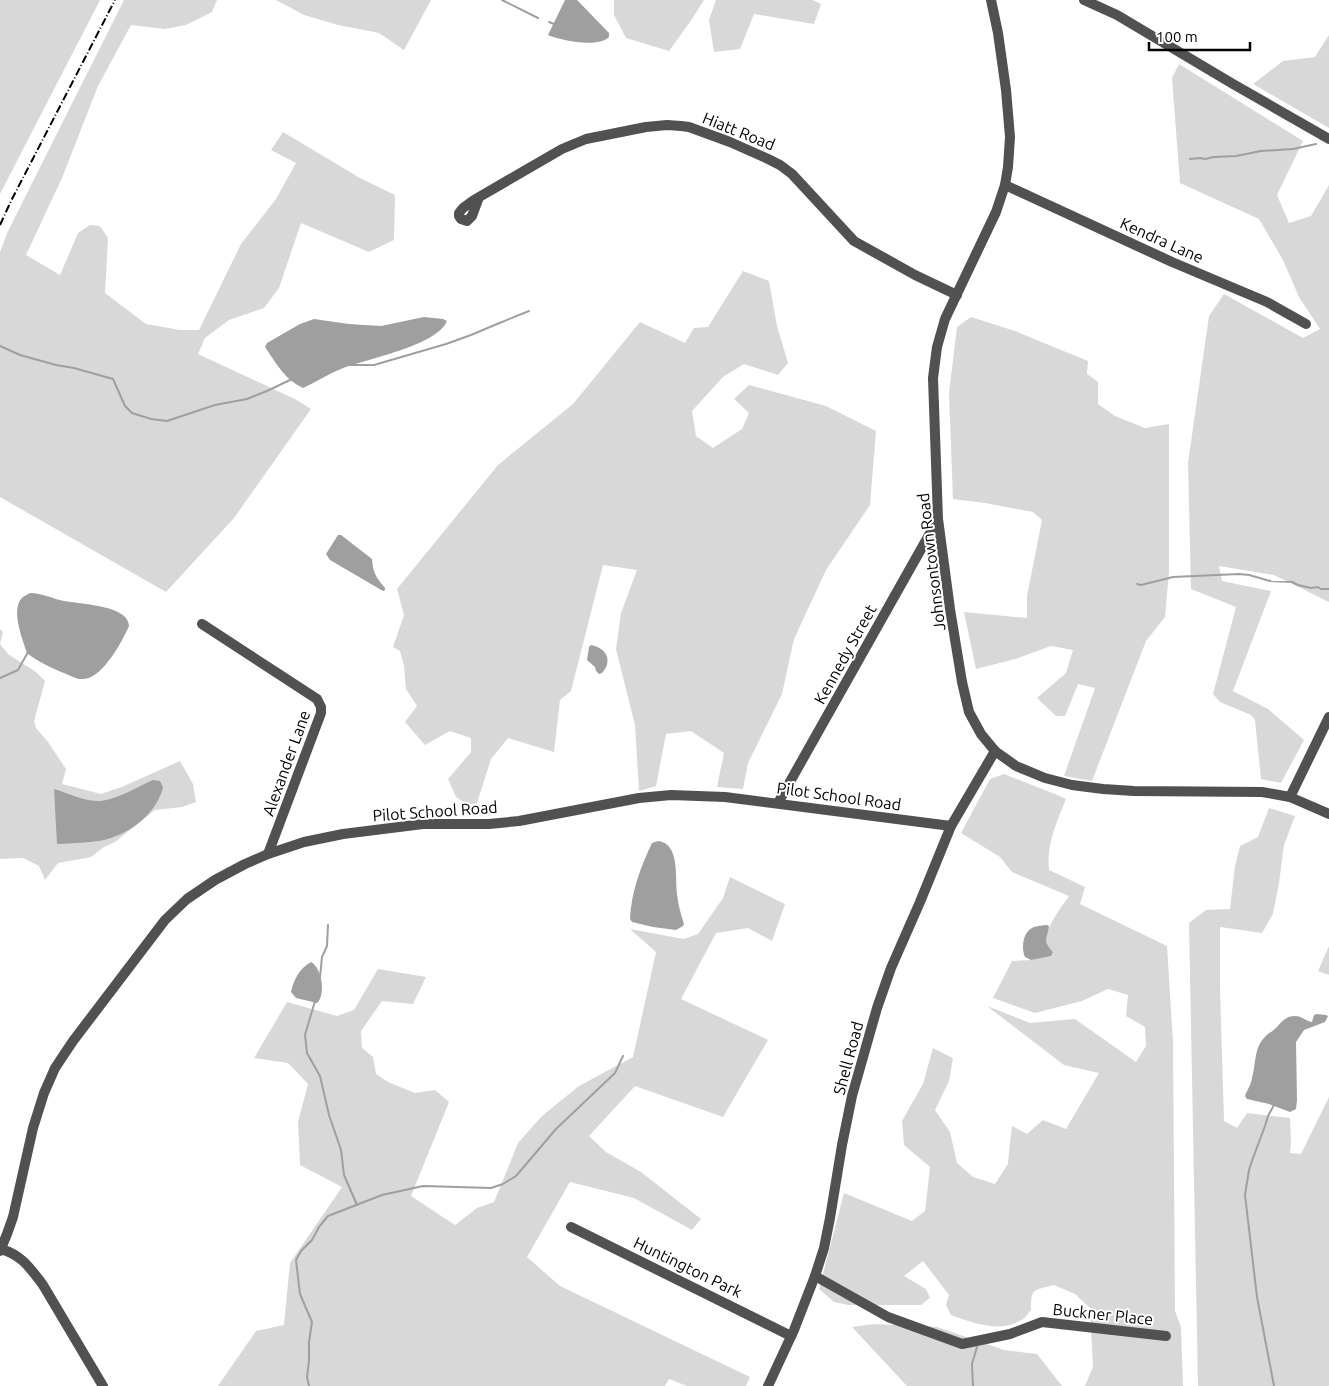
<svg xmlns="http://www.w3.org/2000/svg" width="1329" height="1386" font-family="Ubuntu,sans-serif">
  <rect width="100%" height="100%" fill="#fff"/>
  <g fill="#d8d8d8">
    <polygon points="0,0 100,0 0,194"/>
    <polygon points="124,0 217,0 212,12 186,25 165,29 131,25 98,86 62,178 26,255 60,275 78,233 90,225 100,226 108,238 105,293 146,324 180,330 199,330 241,244 276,199 296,163 271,150 283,132 360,178 395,195 394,240 369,252 301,223 279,288 264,308 229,320 205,338 198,354 295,399 311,409 234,518 166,592 0,497 0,252 8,231"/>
    <polygon points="276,0 431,0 404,50 379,33 338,25 304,15"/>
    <polygon points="614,0 704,0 692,19 669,51 626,38 614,15"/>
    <polygon points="716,0 813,0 821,4 814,24 754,14 740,49 714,52 709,20"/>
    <polygon points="1329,35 1329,128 1253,84 1283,61 1315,57"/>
    <polygon points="1179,64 1303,141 1277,195 1289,223 1311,216 1329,185 1329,602 1274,575 1219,566 1222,581 1271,591 1233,691 1268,709 1304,740 1281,783 1261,779 1255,720 1251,715 1220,702 1213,694 1236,607 1191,589 1188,463 1209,316 1224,294 1303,338 1320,329 1299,297 1283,260 1259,219 1180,183 1172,78"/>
    <polygon points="743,271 769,281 777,326 788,363 778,375 744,364 723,377 692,411 696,436 713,448 742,429 749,413 734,399 749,385 826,406 876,431 870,505 826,570 794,639 782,694 748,763 743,789 717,787 724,753 691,731 666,734 656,786 639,791 635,725 616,649 621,613 637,570 603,565 571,691 560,700 554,752 508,738 491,759 477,803 467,805 456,797 448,779 471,752 471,738 450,731 425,745 405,722 417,706 406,689 404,666 400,651 393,647 404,615 397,589 498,465 573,404 640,322 685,343 694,328 708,327"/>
    <polygon points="971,317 1015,331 1088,361 1087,374 1098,382 1098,404 1115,416 1145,428 1169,424 1169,572 1165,617 1146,641 1092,781 1064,776 1095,688 1078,684 1065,716 1056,716 1037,698 1066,673 1073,650 1051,646 1015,659 976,669 964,612 1027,618 1027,596 1042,520 1033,512 985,503 953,499 949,393 957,327"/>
    <polygon points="0,629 3,632 0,644 8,654 36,672 45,681 34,721 36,728 48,742 66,769 62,784 101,794 124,786 180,761 193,784 196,802 182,807 155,810 115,842 104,847 91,857 58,863 45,880 39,866 23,858 0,859"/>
    <path d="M1004 774 1055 794 1066 799C1057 821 1046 845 1049 870L1085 887 1080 904 1167 946 1173 1042 1175 1311 1181 1327 1183 1386H1085L1093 1367 1090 1308 1075 1294 1054 1285C1033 1291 1031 1287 1031 1310 1028 1313 1026 1317 1023 1319 1001 1334 973 1323 951 1315L946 1305 949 1295 923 1261 904 1276 926 1289 930 1298 921 1305H848L834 1302 819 1289 844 1193 912 1221 925 1211 930 1167 904 1145 902 1121 923 1084 933 1048 953 1058 949 1081 935 1110 950 1132 957 1163 973 1177 995 1184 1008 1164 1009 1151 1012 1126 1027 1134 1043 1120 1066 1129 1099 1073 1064 1065 987 1006 1030 1023 1075 1019 1136 1062 1146 1046 1145 1027 1126 1016 1128 995 1108 989 1082 1001 1035 1013 993 998 1012 961 1031 960 1053 952C1050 949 1047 946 1046 943 1043 931 1062 906 1069 896L1012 872 1000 857 961 833 990 779Z"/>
    <polygon points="1269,808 1295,816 1284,845 1279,883 1273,914 1262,933 1220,927 1220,988 1224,1121 1237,1128 1247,1113 1290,1118 1291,1141 1290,1153 1301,1154 1329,1097 1329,1386 1198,1386 1189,923 1206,910 1230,909 1235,866 1240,846 1258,837"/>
    <polygon points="730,877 785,904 772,941 748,928 716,933 681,999 768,1040 723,1117 635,1086 589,1136 606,1152 641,1172 701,1219 692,1230 634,1198 570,1182 527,1257 560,1286 750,1377 746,1386 687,1386 669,1379 665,1386 218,1386 256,1331 284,1325 290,1263 342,1187 300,1165 298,1122 308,1084 288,1063 254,1058 287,1002 337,1016 354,1010 378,969 426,977 413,1004 382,1001 361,1031 362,1048 373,1057 376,1074 388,1082 415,1093 435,1090 449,1102 411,1196 455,1225 477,1208 494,1202 518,1143 542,1116 579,1086 633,1057 656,952 630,929 684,939 698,934 723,898"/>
    <polygon points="1329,946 1329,975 1318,971"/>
    <polygon points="874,1324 937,1327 1004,1350 1037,1354 1062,1386 907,1386 852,1327"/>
  </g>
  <g fill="#9f9f9f">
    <path d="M565 0H577L609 33V37C598 48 562 41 548 35Z"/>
    <path d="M424 317 443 319 447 321C437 346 365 359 341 369 328 374 316 382 303 388 285 380 276 363 265 347L267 343 300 324 314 319 349 324 381 326Z"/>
    <path d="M338 535H341L372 559C373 573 376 577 385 588V590L383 591 330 560 326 554Z"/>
    <path d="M30 593C42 593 53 599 64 601 79 604 129 605 129 626 122 642 102 679 83 679 76 680 68 674 61 672 50 667 37 661 27 653 23 640 11 612 21 599 23 596 27 595 30 593Z"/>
    <path d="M591 645C607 648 613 661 602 673L599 674 596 671 595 667 587 660 589 647Z"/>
    <path d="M153 780 160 781 163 787C157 814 129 834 104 840 88 843 72 843 57 844L54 789C68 793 85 802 101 801 118 799 137 787 153 780Z"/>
    <path d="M658 841C680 843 675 878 677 894 678 904 681 915 684 924L683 926 676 930 653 927 632 922 630 919C631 892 641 866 652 843Z"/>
    <path d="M1047 925 1049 926C1047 940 1042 940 1053 952L1051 956 1031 960 1025 957C1021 947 1023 931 1034 927 1038 926 1043 925 1047 925Z"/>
    <path d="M311 962C322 968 326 995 317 1003L296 998 291 992C294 979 299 969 311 962Z"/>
    <path d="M1317 1014 1326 1015 1328 1016 1325 1022 1304 1030 1296 1042 1297 1100 1296 1109 1290 1112 1269 1104 1247 1099 1245 1096C1247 1090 1251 1085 1252 1078 1256 1065 1254 1048 1264 1038 1267 1034 1272 1032 1276 1028 1282 1022 1285 1016 1295 1016 1302 1016 1306 1021 1312 1022L1314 1015Z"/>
  </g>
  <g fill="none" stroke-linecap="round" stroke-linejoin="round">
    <g stroke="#9f9f9f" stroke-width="2">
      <polyline points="502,0 538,18"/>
      <polyline points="549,22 554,24"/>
      <polyline points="1190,159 1200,158 1205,159 1214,157 1236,156 1261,151 1293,149 1316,144"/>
      <polyline points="0,346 20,355 56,365 74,368 113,379 125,406 132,413 151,419 167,421 215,405 247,399 267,391 292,379"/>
      <polyline points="349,365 374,365 446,344 471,335 497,324 529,311"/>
      <polyline points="1137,584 1141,585 1173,577 1239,574 1249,575 1270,581 1292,582 1298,585 1311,588 1318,587 1321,589 1329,589"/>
      <polyline points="0,678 18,670 28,652"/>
      <polyline points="320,977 322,957 327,946 328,925"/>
      <polyline points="315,1001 305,1035 307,1053 320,1076 329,1115 341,1150 344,1175 357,1205"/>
      <polyline points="1274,1105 1268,1116 1265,1126 1253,1158 1249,1170 1245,1195 1257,1297 1274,1386"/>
      <polyline points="309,1386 307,1377 309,1361 309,1342 312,1322 300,1294 296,1260 301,1251 312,1240 319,1227 328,1216 382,1195 423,1186 491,1188 503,1184 516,1176 556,1129 615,1073 623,1056"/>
      <polyline points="973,1386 972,1364 977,1347"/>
    </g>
    <g stroke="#515151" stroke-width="10">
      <polyline points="991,0 998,33 1006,90 1010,137 1008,167 1005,185 996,212 945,319 937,347 933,378 938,519 950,609 962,682 969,712 981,734 995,751 1016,766 1045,778 1072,785 1103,789 1134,791 1262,792 1290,797 1329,814"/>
      <polyline points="1084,0 1117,15 1233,84 1329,139"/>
      <polyline points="1005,185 1172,262 1267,302 1306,324"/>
      <polyline points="479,197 472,216 467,221 461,219 459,216 459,213 463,208 474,200 562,149 586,139 646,127 667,125 681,126 689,127 730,142 766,158 780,165 792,174 854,241 915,275 957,295"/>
      <polyline points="202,624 317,699 321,707 321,713 268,854"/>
      <polyline points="1290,797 1329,717"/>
      <polyline points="778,803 938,519"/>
      <polyline points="571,1227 791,1336"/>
      <path d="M1 1249C22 1255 30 1268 43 1285L103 1386"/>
      <polyline points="0,1251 7,1234 13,1217 33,1128 44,1093 55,1068 73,1041 165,920 187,899 215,880 245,864 268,854 304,842 343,834 423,824 489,824 519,821 639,798 671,795 725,797 951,826"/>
      <polyline points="815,1276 888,1317 962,1344 1010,1334 1042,1322 1166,1336"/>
      <polyline points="768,1386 794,1330 815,1276 824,1248 830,1218 842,1145 852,1096 877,1008 891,968 920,902 951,826 995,751"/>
    </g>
    <polyline stroke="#000" stroke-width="2" stroke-dasharray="8 2.5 1 2.5" stroke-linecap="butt" points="0,225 11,201 115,0"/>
  </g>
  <g text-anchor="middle" stroke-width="4" stroke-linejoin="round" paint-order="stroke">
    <g font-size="16" fill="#000" stroke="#fff">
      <text transform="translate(739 131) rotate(22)" y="6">Hiatt Road</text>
      <text transform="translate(1162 240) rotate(24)" y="6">Kendra Lane</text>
      <text transform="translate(931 562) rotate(-97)" y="6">Johnsontown Road</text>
      <text transform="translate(845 654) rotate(-61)" y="6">Kennedy Street</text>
      <text transform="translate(286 763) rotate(-70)" y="6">Alexander Lane</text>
      <text transform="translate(839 796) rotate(8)" y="6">Pilot School Road</text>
      <text transform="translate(435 811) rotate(-4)" y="6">Pilot School Road</text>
      <text transform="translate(848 1058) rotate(-75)" y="6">Shell Road</text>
      <text transform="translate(688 1267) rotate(26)" y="6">Huntington Park</text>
      <text transform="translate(1103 1314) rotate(6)" y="6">Buckner Place</text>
    </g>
  </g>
  <path d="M1149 42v8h101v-8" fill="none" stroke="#000000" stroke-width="2.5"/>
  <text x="1156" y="42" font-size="15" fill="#000000" stroke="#ffffff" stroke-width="4" paint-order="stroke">100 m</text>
</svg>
